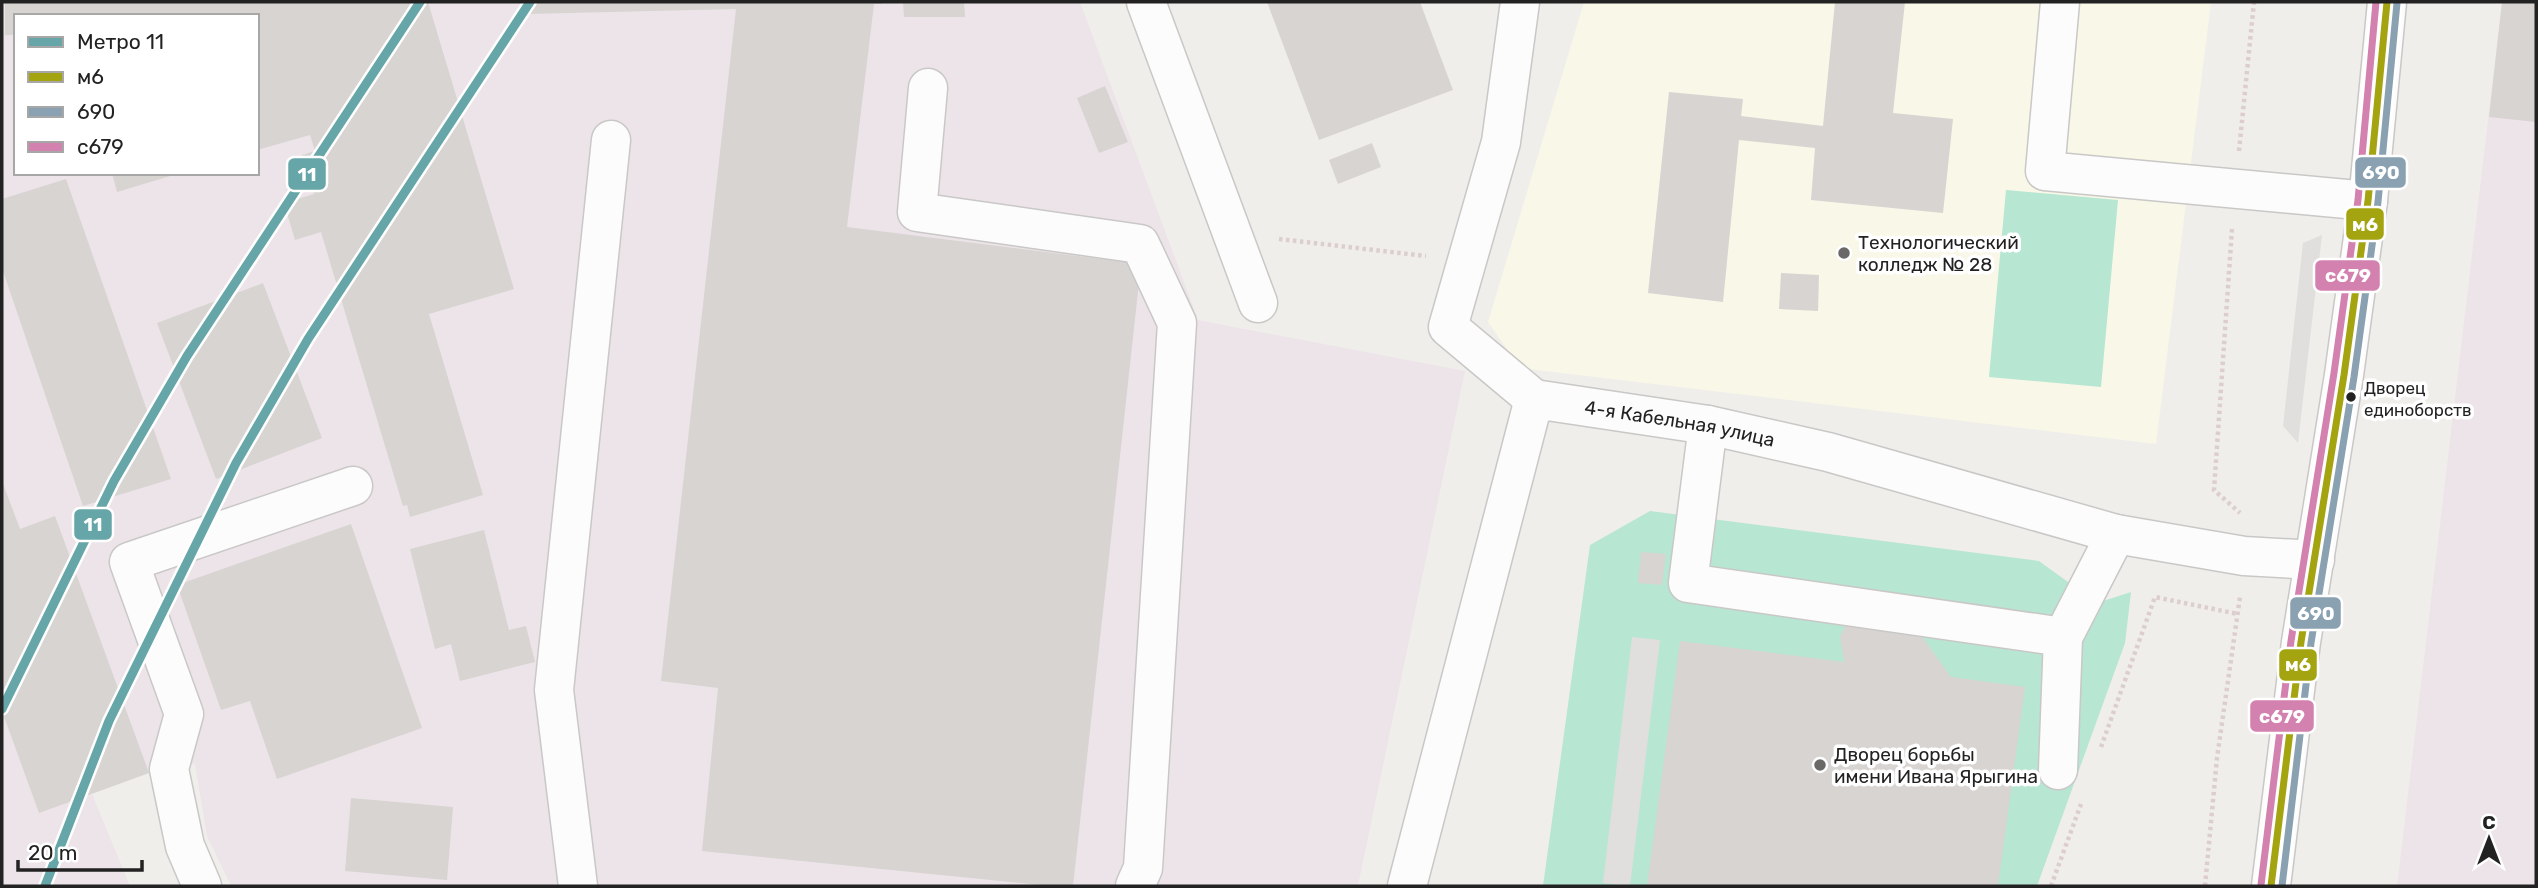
<svg xmlns="http://www.w3.org/2000/svg" width="2538" height="888" font-family="Rubik,sans-serif">
  <rect width="100%" height="100%" fill="#f0eeeb"/>
  <g fill="#ede4e9" fill-rule="evenodd">
    <path d="M2 2H1080L1198 320 1465 371 1358 886H231L207 836 195 764 149 773 92 794 130 886H2ZM16 16H257V173H16Z"/>
    <polygon points="2502,2 2536,2 2536,886 2397,886"/>
  </g>
  <polygon fill="#f8f7e8" points="1584,2 2211,2 2156,444 1520,368 1488,322"/>
  <g fill="#b7e6d2">
    <polygon points="2006,190 2118,200 2101,387 1989,377"/>
    <polygon points="1650,511 2039,561 2097,603 2131,592 2125,643 2037,886 1543,886 1590,545"/>
  </g>
  <g fill="#e0dfde">
    <polygon points="2322,235 2298,443 2283,426 2303,243"/>
    <polygon points="1632,637 1660,640 1630,886 1628,886 1603,883"/>
  </g>
  <g fill="#d7d4d2">
    <polygon points="5,2 428,2 514,289 429,314 483,495 410,517 407,505 403,506 321,232 295,240 284,203 314,194 302,155 315,151 310,135 257,150 257,16 16,16 16,35 5,35"/>
    <polygon points="527,2 882,2 882,4 874,4 847,227 1141,264 1073,886 1050,886 702,851 718,688 661,681 736,9 527,14"/>
    <polygon points="903,2 964,2 965,17 904,17"/>
    <polygon points="1267,2 1420,2 1453,90 1319,140"/>
    <polygon points="1835,2 1905,2 1893,113 1953,119 1943,213 1811,200 1815,148 1739,140 1723,302 1648,293 1669,92 1743,99 1741,116 1823,126"/>
    <polygon points="2502,2 2536,2 2536,122 2489,117"/>
    <polygon points="1105,86 1128,142 1099,153 1077,98"/>
    <polygon points="1372,143 1381,167 1338,184 1329,160"/>
    <polygon points="112,173 177,173 177,174 117,192"/>
    <polygon points="66,179 171,479 83,506 2,268 2,199"/>
    <polygon points="1781,273 1819,275 1818,311 1779,309"/>
    <polygon points="263,283 322,438 216,479 157,323"/>
    <polygon points="2,481 20,529 55,516 149,773 39,813 2,711"/>
    <polygon points="351,524 422,728 277,779 250,701 221,710 177,585"/>
    <polygon points="484,530 509,630 526,626 535,662 460,681 451,644 435,649 410,549"/>
    <polygon points="1641,552 1666,554 1662,585 1638,583"/>
    <polygon points="1849,617 1874,617 1891,634 1908,617 1951,677 2025,687 1998,886 1647,886 1680,641 1844,662 1840,637"/>
    <polygon points="351,798 453,807 447,880 345,871"/>
  </g>
  <g fill="none" stroke-linecap="round" stroke-linejoin="round">
    <g stroke="#c9c8c7" stroke-width="41">
      <g id="minor">
        <polyline points="1146,2 1258,303"/>
        <polyline points="1520,2 1501,142 1448,327 1534,399"/>
        <polyline points="2060,2 2045,171 2368,201"/>
        <polyline points="928,88 917,212 1140,244 1177,323 1143,868 1135,886"/>
        <polyline points="1708,425 1688,583 2063,637"/>
        <polyline points="2058,770 2063,637 2116,534"/>
        <polyline points="202,886 185,846 169,769 184,714 129,562 353,486"/>
        <polyline points="578,886 554,690 611,140"/>
        <path id="s1" d="M1407 886 1534 399 1708 425 1828 452 2116 534 2244 556 2315 560"/>
        <polyline points="2271,886 2301,642 2344,375 2368,201 2387,2"/>
      </g>
    </g>
    <g stroke="#dccecd" stroke-width="4.5" stroke-dasharray="3.5 3.5" stroke-linecap="butt">
      <polyline points="2239,151 2254,2"/>
      <polyline points="2232,229 2214,490 2240,513"/>
      <polyline points="1279,239 1426,256"/>
      <polyline points="2101,747 2155,597 2238,614"/>
      <polyline points="2051,886 2081,804"/>
      <polyline points="2205,886 2217,758 2240,597"/>
    </g>
    <use href="#minor" stroke="#fdfcfc" stroke-width="38"/>
    <g stroke="#fff" stroke-width="12">
      <polyline id="bus-1" points="2271,886 2301,642 2344,375 2368,201 2387,2"/>
    </g>
    <g stroke="#fff" stroke-width="12">
      <polyline id="bus-2" points="2282,886 2311,643 2354,377 2378,202 2397,3"/>
    </g>
    <g stroke="#fff" stroke-width="12">
      <polyline id="bus-3" points="2261,885 2291,641 2334,373 2358,200 2376,2"/>
    </g>
    <use href="#bus-1" stroke="#a4a310" stroke-width="7"/>
    <use href="#bus-2" stroke="#8aa1b2" stroke-width="7"/>
    <use href="#bus-3" stroke="#d382af" stroke-width="7"/>
    <g stroke="#fff" stroke-width="14">
      <g id="metro-1">
        <polyline points="2,709 114,481 187,356 420,2"/>
        <polyline points="45,886 109,721 236,463 308,339 530,2"/>
      </g>
    </g>
    <use href="#metro-1" stroke="#67a6a8" stroke-width="9"/>
  </g>
  <g fill="#6a6968" stroke="#fff" stroke-width="2.5">
    <circle cx="1844" cy="253" r="7"/>
    <circle cx="1820" cy="765" r="7"/>
  </g>
  <circle fill="#222" stroke="#fff" stroke-width="2.5" cx="2351" cy="397" r="6"/>
  <g text-anchor="middle" stroke-width="7" stroke-linejoin="round" paint-order="stroke">
    <g font-size="17" fill="#222" stroke="#fff" text-anchor="start">
      <text x="2364" y="394">Дворец<tspan x="2364" dy="22">единоборств</tspan></text>
    </g>
    <g font-size="19" fill="#222" stroke="#fff" text-anchor="start">
      <text x="1858" y="249">Технологический<tspan x="1858" dy="22">колледж № 28</tspan></text>
      <text x="1834" y="761">Дворец борьбы<tspan x="1834" dy="22">имени Ивана Ярыгина</tspan></text>
    </g>
    <g font-size="19" fill="#222" stroke="#fff">
      <text dy="7" stroke="none"><textPath href="#s1" startOffset="651">4-я Кабельная улица</textPath></text>
    </g>
  </g>
  <g stroke="#fff" stroke-width="2.5">
    <rect x="2354" y="156" width="53" height="33" rx="7" fill="#8aa1b2"/>
    <rect x="287" y="157" width="40" height="34" rx="7" fill="#67a6a8"/>
    <rect x="2345" y="207" width="40" height="34" rx="7" fill="#a4a310"/>
    <rect x="2314" y="259" width="67" height="33" rx="7" fill="#d382af"/>
    <rect x="73" y="508" width="40" height="33" rx="7" fill="#67a6a8"/>
    <rect x="2289" y="596" width="53" height="34" rx="7" fill="#8aa1b2"/>
    <rect x="2278" y="648" width="40" height="34" rx="7" fill="#a4a310"/>
    <rect x="2249" y="699" width="66" height="34" rx="7" fill="#d382af"/>
  </g>
  <g font-size="19" text-anchor="middle" font-weight="bold" fill="#fff">
    <text x="2381" y="179">690</text>
    <text x="307" y="181">11</text>
    <text x="2365" y="231">м6</text>
    <text x="2348" y="282">с679</text>
    <text x="93" y="531">11</text>
    <text x="2316" y="620">690</text>
    <text x="2298" y="671">м6</text>
    <text x="2282" y="723">с679</text>
  </g>
  <rect width="2538" height="888" fill="none" stroke="#222222" stroke-width="7"/>
  <rect x="14" y="14" width="245" height="161" fill="#ffffff" stroke="#a7a7a7" stroke-width="2"/>
  <rect x="28" y="37" width="35" height="10" fill="#67a6a8" stroke="#a7a7a7" stroke-width="2"/>
  <text x="77" y="49" font-size="21" fill="#222222">Метро 11</text>
  <rect x="28" y="72" width="35" height="10" fill="#a4a310" stroke="#a7a7a7" stroke-width="2"/>
  <text x="77" y="84" font-size="21" fill="#222222">м6</text>
  <rect x="28" y="107" width="35" height="10" fill="#8aa1b2" stroke="#a7a7a7" stroke-width="2"/>
  <text x="77" y="119" font-size="21" fill="#222222">690</text>
  <rect x="28" y="142" width="35" height="10" fill="#d382af" stroke="#a7a7a7" stroke-width="2"/>
  <text x="77" y="154" font-size="21" fill="#222222">с679</text>
  <g transform="translate(2489 839)" stroke="#ffffff" stroke-width="5" paint-order="stroke">
  <path d="M0-5L12 26L0 18L-12 26Z" fill="#222222"/>
  <text y="-10" font-size="19" font-weight="bold" text-anchor="middle" fill="#222222">С</text>
  </g>
  <path d="M18 860v10h124v-10" fill="none" stroke="#222222" stroke-width="3.5"/>
  <text x="28" y="860" font-size="21" fill="#222222" stroke="#ffffff" stroke-width="5" paint-order="stroke">20 m</text>
</svg>
